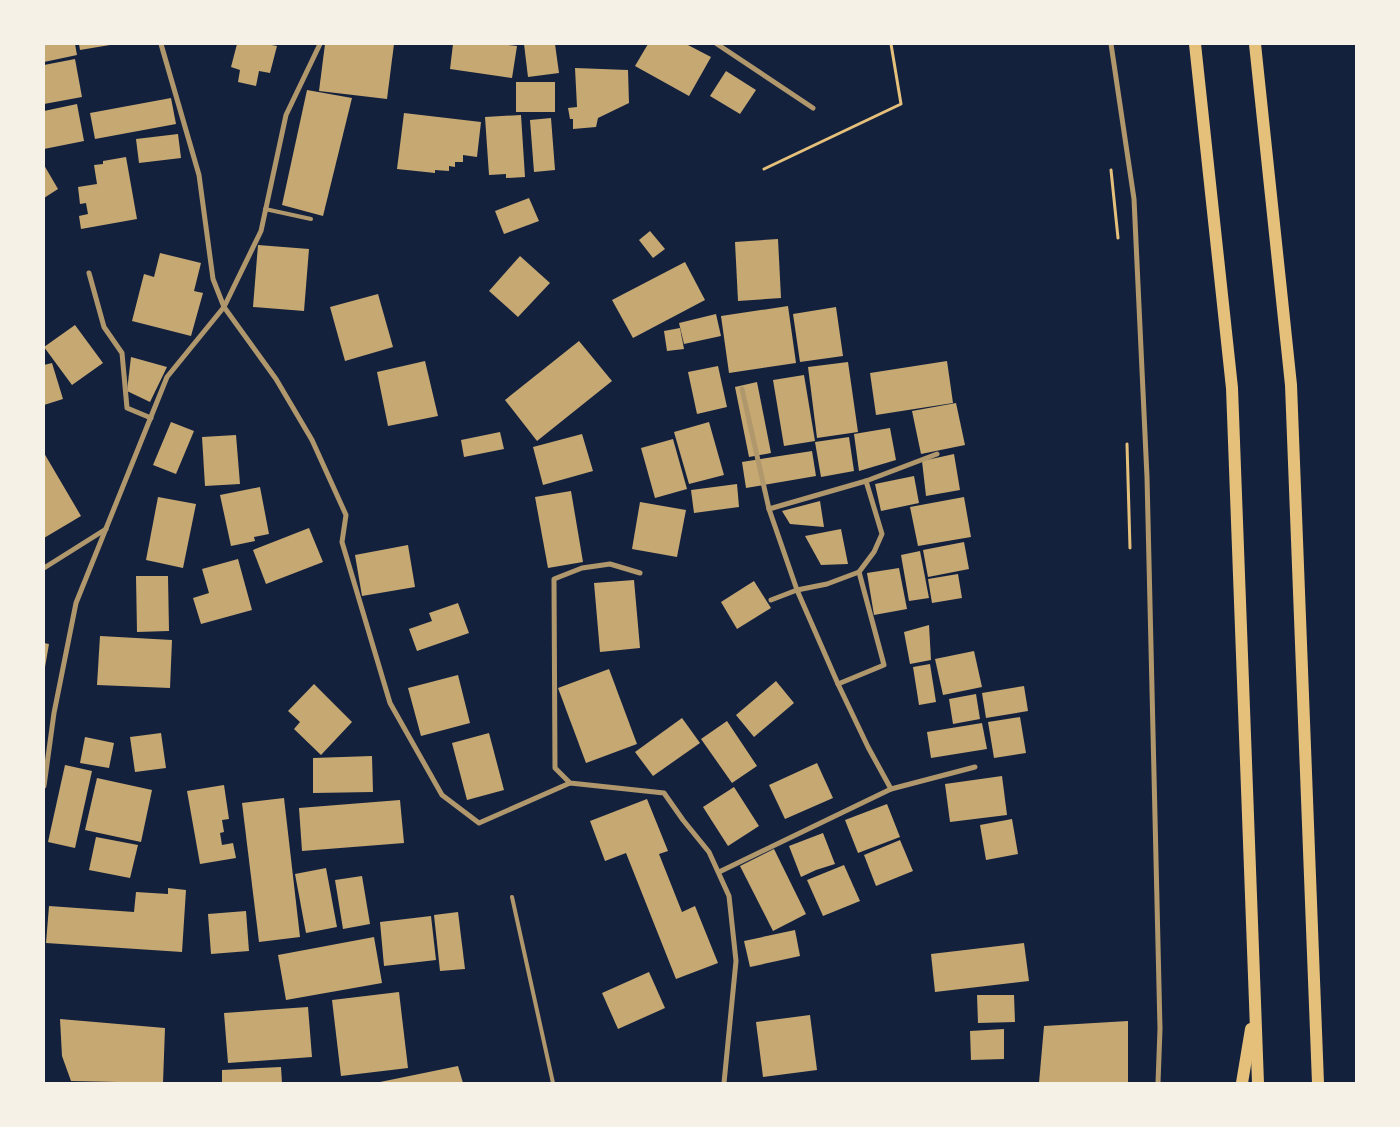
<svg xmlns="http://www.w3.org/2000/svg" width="1400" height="1127" font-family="Spectral,serif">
  <rect width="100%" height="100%" fill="#14213d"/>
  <g fill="#c6a872">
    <polygon points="44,44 75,44 77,55 44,62"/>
    <polygon points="79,44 110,44 110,45 80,50"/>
    <polygon points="237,44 266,44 277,46 270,73 259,71 256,86 238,82 240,70 231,67"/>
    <polygon points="325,44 394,44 387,99 319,91"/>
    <polygon points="453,44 501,44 517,46 512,78 450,69"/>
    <polygon points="524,44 555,44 559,73 528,77"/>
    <polygon points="648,44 686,44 711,57 689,96 635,66"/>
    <polygon points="75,59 82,97 44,104 44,65"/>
    <polygon points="575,68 628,70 629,103 598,118 596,127 573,129 573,119 570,119 568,108 577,107"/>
    <polygon points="726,71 756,90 740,114 710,96"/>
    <rect x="516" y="82" width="39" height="30"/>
    <polygon points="307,90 352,98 323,216 282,205"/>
    <polygon points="171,98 176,124 95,139 90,113"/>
    <polygon points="77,104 84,141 44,149 44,111"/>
    <polygon points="404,113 481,122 477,157 463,155 463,162 455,162 455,167 449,166 449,171 435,170 435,173 397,169"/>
    <polygon points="521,115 525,177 506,178 506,174 489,175 485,117"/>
    <polygon points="551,118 555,170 534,172 530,120"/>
    <polygon points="178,134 181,158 139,163 136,139"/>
    <polygon points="126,157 137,219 81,229 79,216 88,214 86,203 80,204 78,187 97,184 94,165 103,164 103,161"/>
    <polygon points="44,165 58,189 44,198"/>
    <polygon points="529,198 539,221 504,234 495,211"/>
    <polygon points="650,231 665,249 653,258 639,240"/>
    <polygon points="778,239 781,298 738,301 735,242"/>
    <polygon points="258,245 309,249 304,311 253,307"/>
    <polygon points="160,253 201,263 194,291 203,293 191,336 132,321 144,274 154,277"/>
    <polygon points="520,256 550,283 518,317 489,291"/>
    <polygon points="685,262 705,300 633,338 612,300"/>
    <polygon points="378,294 393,347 345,361 330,307"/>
    <polygon points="788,306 796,363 729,373 721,316"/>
    <polygon points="836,307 843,356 800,362 793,314"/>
    <polygon points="716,314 721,336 684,344 679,323"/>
    <polygon points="75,325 103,363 72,385 44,347"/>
    <polygon points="680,328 684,349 667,351 664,331"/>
    <polygon points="579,341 612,381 537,441 505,400"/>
    <polygon points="131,357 167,367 150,402 127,391"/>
    <polygon points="425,361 438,416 388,426 377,372"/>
    <polygon points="947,361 953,403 876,415 870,373"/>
    <polygon points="848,362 858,432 817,438 808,367"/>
    <polygon points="52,363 63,399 44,405 44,365"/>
    <polygon points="718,366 727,407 697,414 688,372"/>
    <polygon points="804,375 815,441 784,446 773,380"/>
    <polygon points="757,382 771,453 749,457 735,387"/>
    <polygon points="956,403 965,445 921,454 912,411"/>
    <polygon points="171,422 194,431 176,474 153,465"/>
    <polygon points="709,422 724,475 689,484 674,432"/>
    <polygon points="890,428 896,460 859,471 854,434"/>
    <polygon points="500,432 504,449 464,457 461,440"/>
    <polygon points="582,434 593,471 543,485 533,447"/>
    <polygon points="236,435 240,484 205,486 202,437"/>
    <polygon points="849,437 854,471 821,477 815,442"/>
    <polygon points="673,439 687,489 655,498 641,448"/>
    <polygon points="812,451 816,476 746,488 742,462"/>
    <polygon points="44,453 81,516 44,538"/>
    <polygon points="954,454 960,490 926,496 922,461"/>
    <polygon points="914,476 919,503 881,511 875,484"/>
    <polygon points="737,484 739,507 694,513 691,490"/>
    <polygon points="260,487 269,534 254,537 255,541 231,546 220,495"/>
    <polygon points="571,491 583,562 548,568 535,497"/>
    <polygon points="158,497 196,504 183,568 146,560"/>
    <polygon points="964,497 971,537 918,546 910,507"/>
    <polygon points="820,501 824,527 790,524 782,511"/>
    <polygon points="640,502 686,510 677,557 632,549"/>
    <polygon points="309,528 323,562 266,584 253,550"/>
    <polygon points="841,529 848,564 821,565 805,536"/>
    <polygon points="964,542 969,569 928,577 923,550"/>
    <polygon points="408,545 415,587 362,596 355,555"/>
    <polygon points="920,551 929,598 909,601 901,555"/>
    <polygon points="238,559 252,610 201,624 193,598 209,593 202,569"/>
    <polygon points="899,568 907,609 874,615 867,573"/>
    <polygon points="958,574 962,598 932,603 928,579"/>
    <polygon points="136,576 168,576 169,631 137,632"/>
    <polygon points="634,580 640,648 600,652 594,583"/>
    <polygon points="754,581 771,608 737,629 721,602"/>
    <polygon points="458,603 469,633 417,651 409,629 432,621 429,613"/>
    <polygon points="929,625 931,660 910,664 904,632"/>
    <polygon points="100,636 172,640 170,688 97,685"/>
    <polygon points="44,643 49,644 45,667 44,667"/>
    <polygon points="974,651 982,687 943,695 935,659"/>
    <polygon points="930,664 936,702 919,705 913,667"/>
    <polygon points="609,669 637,744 586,763 558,688"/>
    <polygon points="458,675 470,723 421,736 408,688"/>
    <polygon points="776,681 794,703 754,737 736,715"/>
    <polygon points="314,684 352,722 321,755 294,729 300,722 288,711"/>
    <polygon points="1024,686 1028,711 986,718 982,693"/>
    <polygon points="976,694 980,719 953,724 949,699"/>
    <polygon points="1020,717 1026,753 994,758 988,722"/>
    <polygon points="682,718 700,743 653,776 635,752"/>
    <polygon points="727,721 757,766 732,783 701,739"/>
    <polygon points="982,723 987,749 931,758 927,732"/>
    <polygon points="161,733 166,768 135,772 130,737"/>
    <polygon points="489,733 504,790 467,800 452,743"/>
    <polygon points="85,737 114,743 109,768 80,763"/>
    <polygon points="372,756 373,792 313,793 313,758"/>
    <polygon points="817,763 833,798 785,819 769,785"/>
    <polygon points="65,765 92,771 75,848 48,842"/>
    <polygon points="1002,776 1007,815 950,822 945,784"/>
    <polygon points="97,778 152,790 141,842 85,830"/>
    <polygon points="224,785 229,819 222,820 224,832 220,833 222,845 233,843 236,858 200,864 187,791"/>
    <polygon points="734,787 759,826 728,846 703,807"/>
    <polygon points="284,798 300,937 259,942 242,803"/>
    <polygon points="647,799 668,851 659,854 682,912 695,906 718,963 676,979 626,853 605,861 590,821"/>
    <polygon points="400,800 404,843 302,851 299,808"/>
    <polygon points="887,804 900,837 858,853 845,820"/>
    <polygon points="1012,819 1018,854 986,860 980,825"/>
    <polygon points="823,833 835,864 816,870 801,877 789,846"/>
    <polygon points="96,837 138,845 130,878 89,870"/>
    <polygon points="900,840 913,871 876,886 864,855"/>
    <polygon points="774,849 806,914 773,931 740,866"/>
    <polygon points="844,865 860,901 823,916 807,880"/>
    <polygon points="326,868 337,927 306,933 295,874"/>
    <polygon points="362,876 370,924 343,929 335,880"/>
    <polygon points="168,888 186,890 182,952 46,943 49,906 134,912 136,892 168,894"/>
    <polygon points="246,911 249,951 211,954 208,914"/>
    <polygon points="458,912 465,969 440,971 434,915"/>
    <polygon points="431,916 436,960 384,966 380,922"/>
    <polygon points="795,930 800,956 750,967 744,941"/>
    <polygon points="374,937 382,983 286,1000 278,955"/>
    <polygon points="1024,943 1029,981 935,992 931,954"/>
    <polygon points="649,972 665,1008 618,1029 602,993"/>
    <polygon points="399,992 408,1068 341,1076 332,1000"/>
    <polygon points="977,995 1014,995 1015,1022 978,1023"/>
    <polygon points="308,1007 312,1057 228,1063 224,1013"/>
    <polygon points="810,1015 817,1070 763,1077 756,1022"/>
    <polygon points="60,1019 165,1028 163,1083 71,1081 62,1056"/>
    <polygon points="1128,1021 1128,1083 1039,1083 1044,1026"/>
    <polygon points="1004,1029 1004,1059 971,1060 970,1031"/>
    <polygon points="458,1066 463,1083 380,1083 380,1082"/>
    <polygon points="281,1067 282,1083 222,1083 222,1070"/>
  </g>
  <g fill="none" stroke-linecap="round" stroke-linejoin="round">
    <g stroke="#e5c07b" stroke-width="3">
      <polyline points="764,169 901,104 891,44"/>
      <polyline points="1111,170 1118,238"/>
      <polyline points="1127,444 1130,548"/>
    </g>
    <g stroke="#b1986c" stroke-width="4">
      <polyline points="265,209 311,219"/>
      <polyline points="512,897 553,1083"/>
    </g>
    <g stroke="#b1986c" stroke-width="5">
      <polyline points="161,44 199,175 213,279 224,307 276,379 312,440 346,515 342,542 390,703 442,795 479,823 570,783"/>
      <polyline points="717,44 813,108"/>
      <polyline points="1111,44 1134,199 1147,477 1160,1029 1158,1083"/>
      <polyline points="89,273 104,327 122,353 127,408 151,418"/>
      <polyline points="742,389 769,509 797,590 838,684 868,747 891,789"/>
      <polyline points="769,509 866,481 937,454"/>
      <polyline points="44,568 106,529"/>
      <polyline points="640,573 610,564 582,568 554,579 555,768 570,783 664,793 683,820 709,852 729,896 736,961 724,1083"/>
      <polyline points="771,600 797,590 827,584 859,572"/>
      <polyline points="838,684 884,665 859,572 874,552 882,534 866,481"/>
      <polyline points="44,786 54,713 76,603 167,377 224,307 261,231 286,115 320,44"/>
      <polyline points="719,872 891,789 975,767"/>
    </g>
    <g stroke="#e5c07b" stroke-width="12">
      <polyline points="1195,44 1232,388 1258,1083"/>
      <polyline points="1255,44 1291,385 1318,1083"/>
      <polyline points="1242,1083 1251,1029"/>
    </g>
  </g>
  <rect width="1400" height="1127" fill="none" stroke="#f6f1e7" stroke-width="90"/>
</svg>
